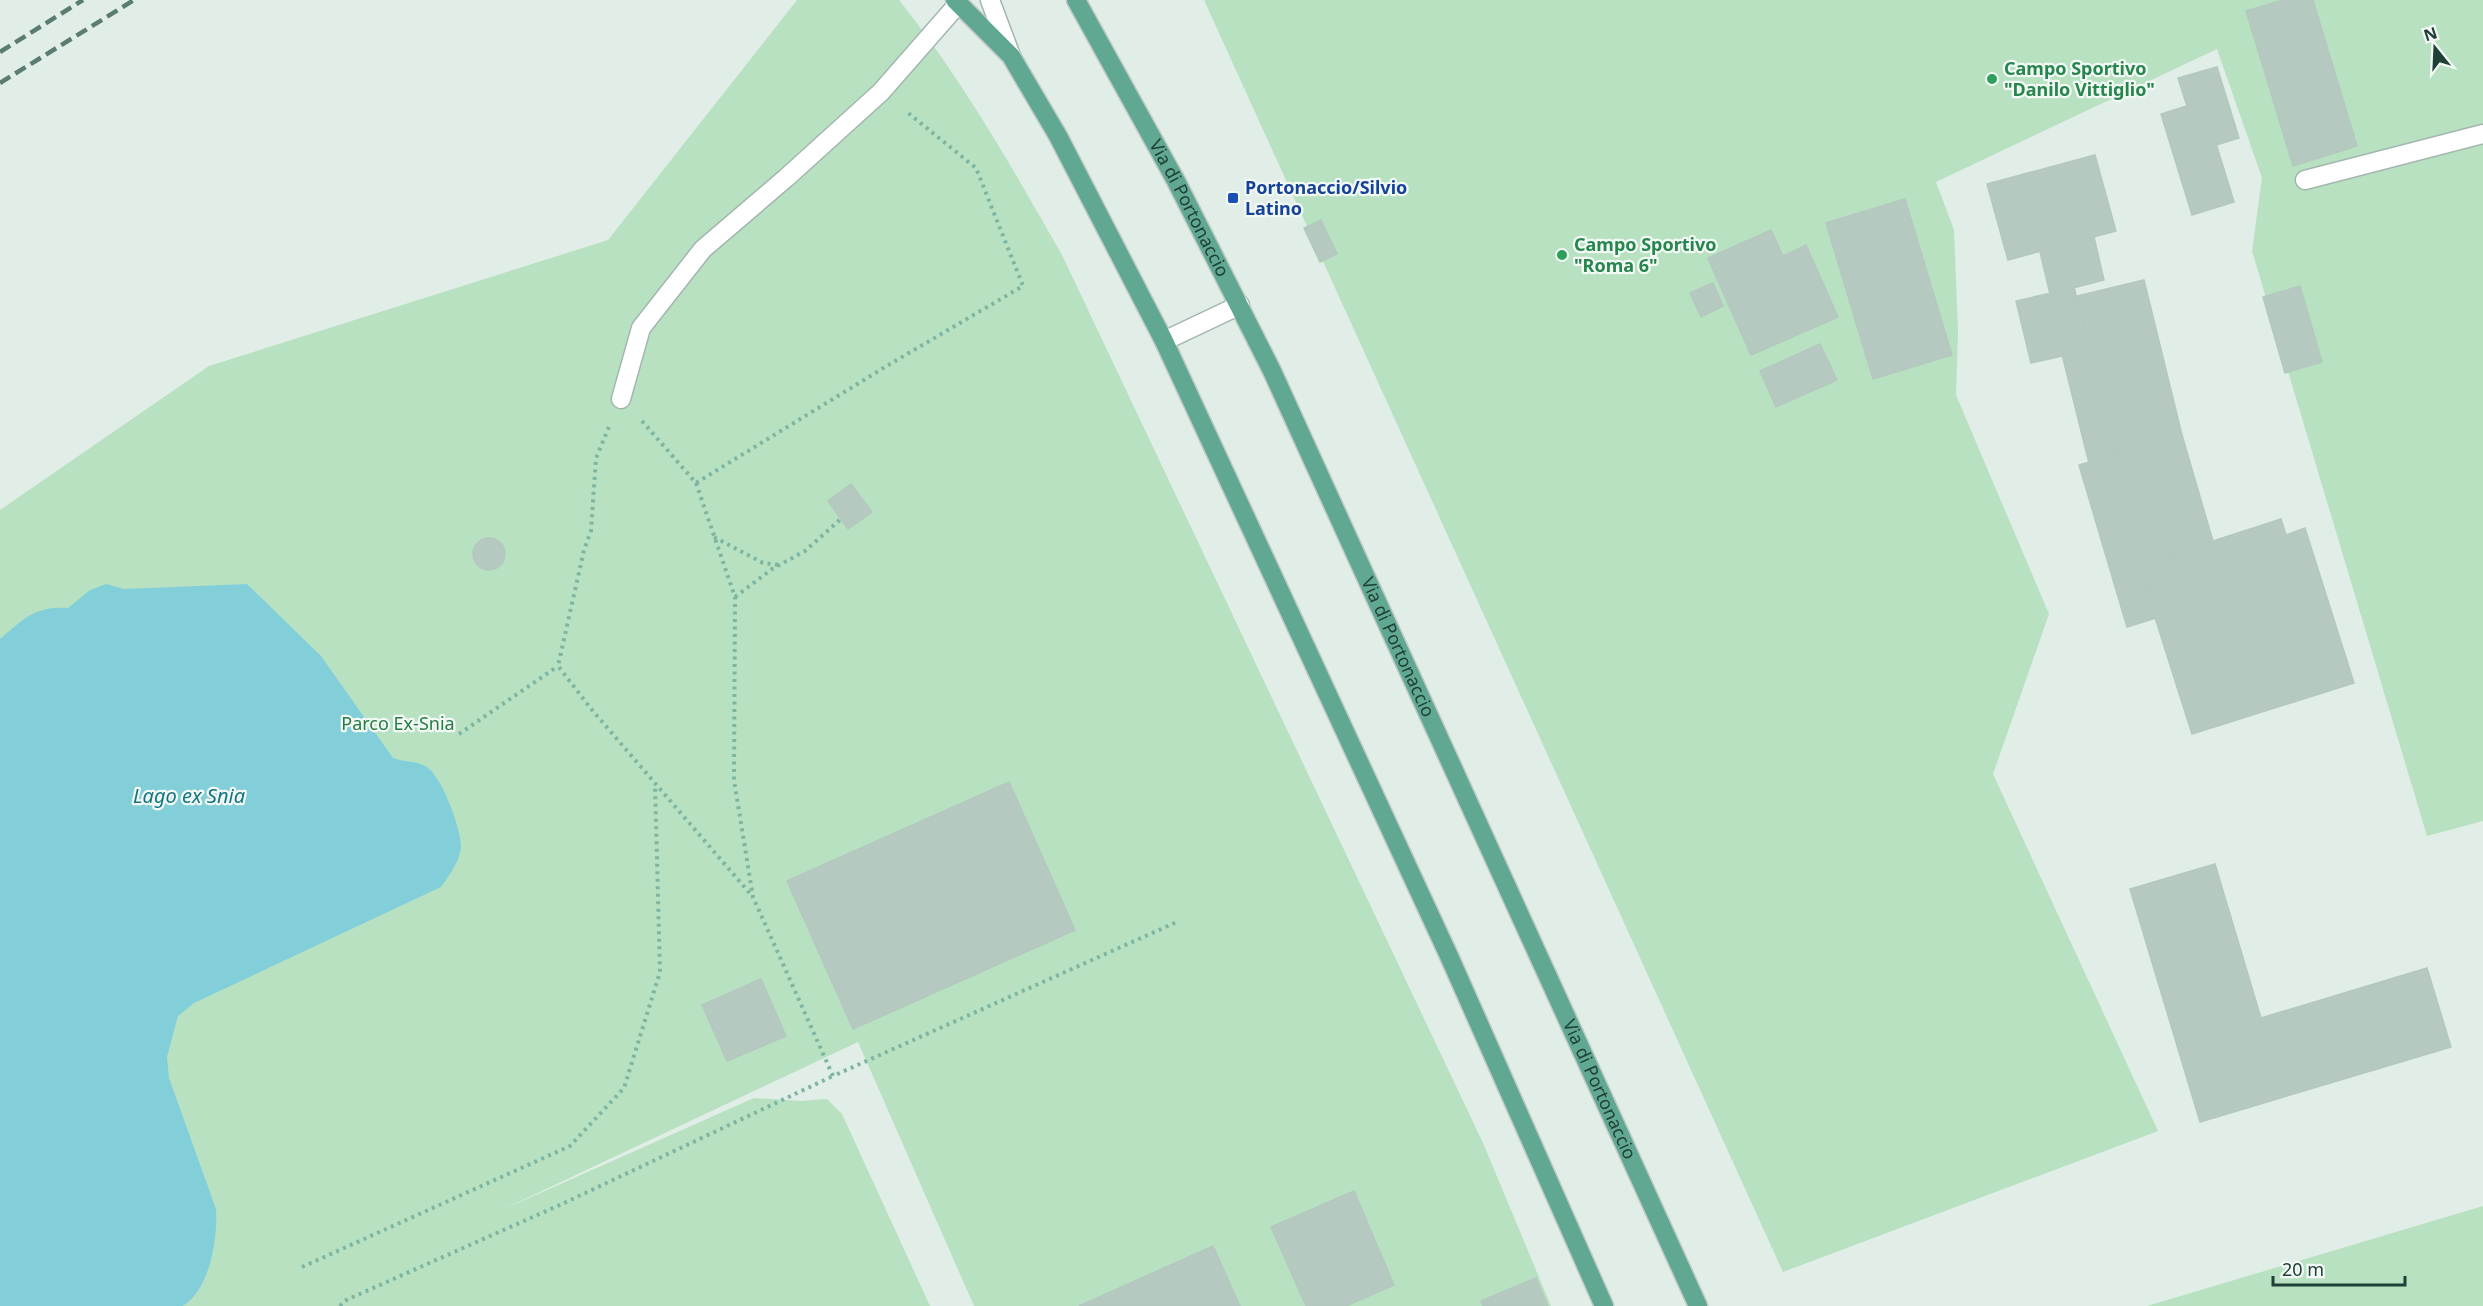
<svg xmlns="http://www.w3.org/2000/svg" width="2483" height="1306" font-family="'Noto Sans',sans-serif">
  <rect width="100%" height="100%" fill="#e1ede7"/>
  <g fill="#b8e1c1">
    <path d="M797 0H899C962 79 1012 167 1062 255L1483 1143 1551 1306H974L858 1042 495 1213 754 1098 801 1101 827 1099 842 1114 930 1306H0V510L209 366 608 240Z"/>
    <polygon points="1204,0 2483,0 2483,821 2427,836 2252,251 2262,178 2217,49 1936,182 1954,230 1958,332 1956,395 2049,614 1993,774 2158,1131 1783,1272"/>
    <polygon points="2483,1206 2483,1306 2147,1306"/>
  </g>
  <path fill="#83cfd9" d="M106 584 124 589 247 584 321 656 393 758C404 762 416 761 425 766 441 773 461 829 461 845 461 860 449 876 441 887L194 1003 178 1016 167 1057 169 1078 216 1209C218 1238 210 1289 183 1306H0V639C24 619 34 606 68 608L90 590Z"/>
  <g fill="#b6c9c0" stroke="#b3c8be" stroke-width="1.5">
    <polygon points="2283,0 2313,0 2332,63 2268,83 2246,11"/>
    <polygon points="2332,63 2357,146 2293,166 2268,83"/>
    <polygon points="2217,67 2239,138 2216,145 2203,101 2187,106 2178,78"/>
    <polygon points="2203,101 2234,202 2192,215 2161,114"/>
    <polygon points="2095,155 2116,231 2008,260 1987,184"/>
    <polygon points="1905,199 1952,355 1873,379 1826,223"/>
    <polygon points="1321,220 1337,254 1320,262 1304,228"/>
    <polygon points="1771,230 1777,243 1714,272 1708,258"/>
    <polygon points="2094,237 2104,280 2050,294 2040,252"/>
    <polygon points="1777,243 1815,327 1751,355 1714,272"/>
    <polygon points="1806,245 1838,317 1815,327 1783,256"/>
    <polygon points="2144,280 2182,435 2116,455 2077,296"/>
    <polygon points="1713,283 1723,306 1701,317 1690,293"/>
    <polygon points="2300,286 2322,362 2285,373 2263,297"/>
    <polygon points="2074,287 2116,455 2089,463 2047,294"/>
    <polygon points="2047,294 2063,356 2031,363 2016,301"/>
    <polygon points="1820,344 1837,380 1776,407 1760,371"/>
    <polygon points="2182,435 2213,541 2170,555 2177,576 2145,586 2156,618 2127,627 2079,465"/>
    <polygon points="851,484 872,512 848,529 828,501"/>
    <polygon points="2281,519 2286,535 2305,528 2354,683 2192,734 2145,586 2177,576 2170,555"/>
    <circle cx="489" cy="554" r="16"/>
    <polygon points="1009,782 1075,930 853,1029 787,881"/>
    <polygon points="2215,864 2261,1018 2427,968 2451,1047 2200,1122 2130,889"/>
    <polygon points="761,979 786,1036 727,1061 702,1005"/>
    <polygon points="1354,1191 1394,1285 1346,1306 1306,1306 1271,1227"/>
    <polygon points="1213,1246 1240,1306 1079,1306"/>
    <polygon points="1536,1278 1548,1306 1483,1306 1481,1301"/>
  </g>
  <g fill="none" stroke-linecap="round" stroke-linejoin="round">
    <g stroke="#a3b6ae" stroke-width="21">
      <g id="minor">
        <polyline points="990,0 1011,56"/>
        <polyline points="2305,180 2483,134"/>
        <polyline points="1164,341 1240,305"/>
        <polyline points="621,399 641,328 703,249 786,178 881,92 958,4"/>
      </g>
    </g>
    <g stroke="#c0cac7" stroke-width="21">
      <g id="major">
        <polyline points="955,0 1011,56 1058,136 1164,341 1449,956 1604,1306"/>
        <path id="s1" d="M1076 0 1176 181 1272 371 1698 1306"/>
      </g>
    </g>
    <g stroke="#7eb5a1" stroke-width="4" stroke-dasharray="3 4.5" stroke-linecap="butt">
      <polyline points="642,421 696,483 885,367 1023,286 976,168 907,112"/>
      <polyline points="609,427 596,458 591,531 584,550 558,666 592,710 753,897"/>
      <polyline points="696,483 735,597 734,780 753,897 833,1076 1179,921"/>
      <polyline points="714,537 763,563 780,565"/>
      <polyline points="735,597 772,569 805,551 841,519"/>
      <polyline points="459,734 558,666"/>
      <polyline points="302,1267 570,1146 624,1088 660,972 655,784"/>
      <polyline points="340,1306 344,1301 562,1204 833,1076"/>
    </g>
    <use href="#minor" stroke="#fff" stroke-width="18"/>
    <use href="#major" stroke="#61a892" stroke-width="18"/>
    <g stroke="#5a7c71" stroke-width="4.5" stroke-dasharray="12 6" stroke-linecap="butt">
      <polyline points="0,52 83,0"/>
      <polyline points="0,83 134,0"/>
    </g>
  </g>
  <g fill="#2e9e5b" stroke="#f2f9f5" stroke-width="2">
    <circle cx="1992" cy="79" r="6"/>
    <circle cx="1562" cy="255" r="6"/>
  </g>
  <rect fill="#1a4fb4" stroke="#f2f9f5" stroke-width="2" x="1227" y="192" width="12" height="12" rx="3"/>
  <g text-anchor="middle" stroke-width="4.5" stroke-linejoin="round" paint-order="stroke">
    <g font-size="18" font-weight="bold" fill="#27864d" stroke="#f2f9f5" text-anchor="start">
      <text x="2004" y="75">Campo Sportivo<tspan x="2004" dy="21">"Danilo Vittiglio"</tspan></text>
      <text x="1574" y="251">Campo Sportivo<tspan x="1574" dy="21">"Roma 6"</tspan></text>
    </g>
    <g font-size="18" font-weight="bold" fill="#164399" stroke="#f2f9f5" text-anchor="start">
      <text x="1245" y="194">Portonaccio/Silvio<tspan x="1245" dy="21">Latino</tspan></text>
    </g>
    <g font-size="18" fill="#1f4036" stroke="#f2f9f5">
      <text dy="6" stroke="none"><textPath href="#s1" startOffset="237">Via di Portonaccio</textPath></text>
      <text dy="6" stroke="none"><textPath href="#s1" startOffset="723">Via di Portonaccio</textPath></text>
      <text dy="6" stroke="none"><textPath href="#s1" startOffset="1209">Via di Portonaccio</textPath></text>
    </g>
    <g font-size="18" fill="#257c43" stroke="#f2f9f5">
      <text x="398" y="730">Parco Ex-Snia</text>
    </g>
    <g font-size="20" font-style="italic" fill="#127583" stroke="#f2f9f5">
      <text x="189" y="803">Lago ex Snia</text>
    </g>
  </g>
  <g transform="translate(2435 48) rotate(342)" stroke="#f2f9f5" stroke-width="4.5" paint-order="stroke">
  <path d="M0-4.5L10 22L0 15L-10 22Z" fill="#1f4036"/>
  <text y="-9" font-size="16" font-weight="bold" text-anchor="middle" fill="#1f4036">N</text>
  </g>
  <path d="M2273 1276v9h132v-9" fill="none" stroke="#1f4036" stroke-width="3"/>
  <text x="2282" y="1276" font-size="18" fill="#1f4036" stroke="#f2f9f5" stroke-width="4.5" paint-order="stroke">20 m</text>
</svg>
